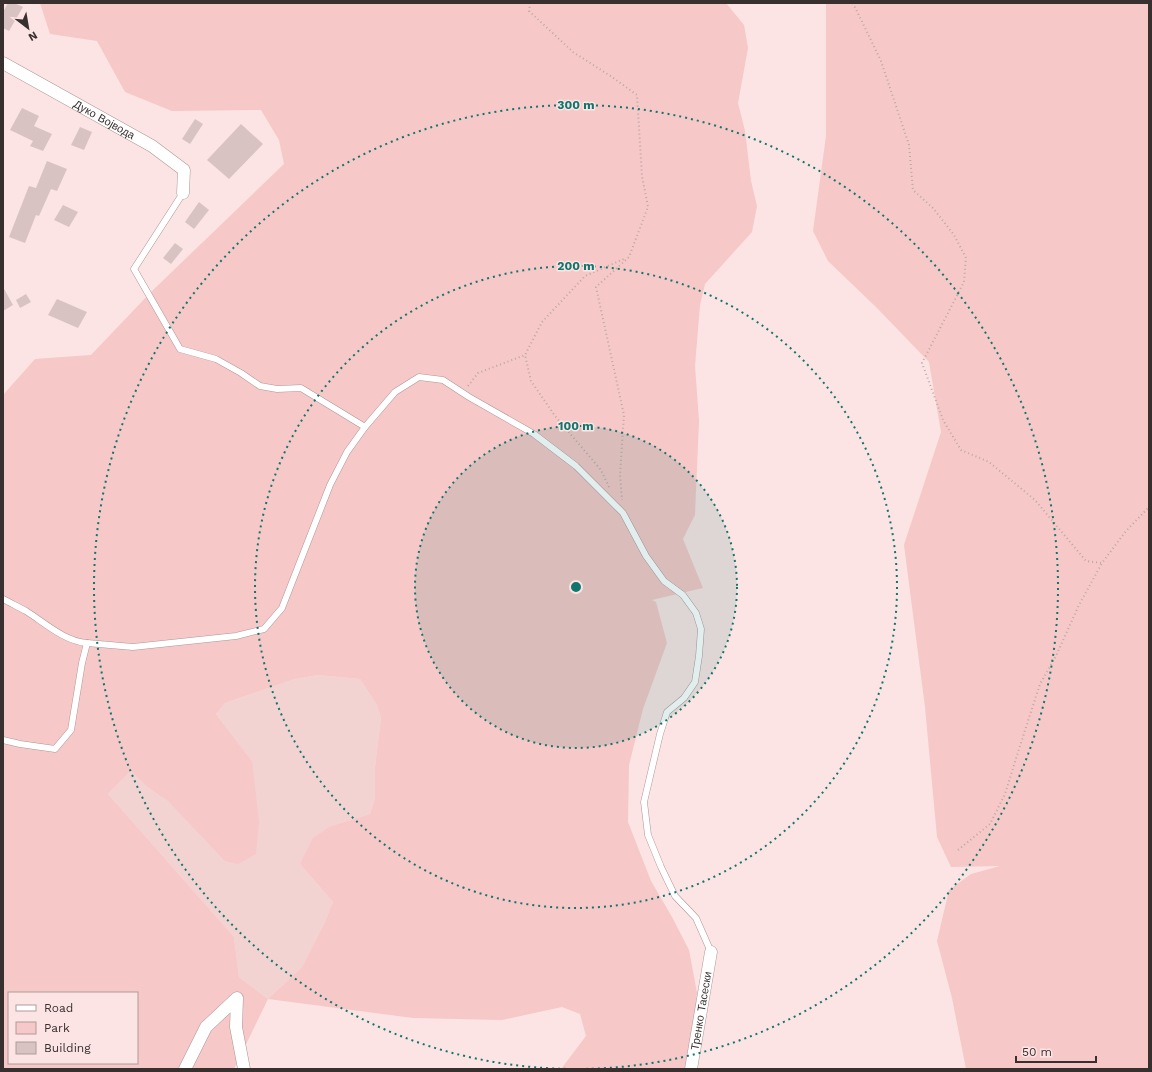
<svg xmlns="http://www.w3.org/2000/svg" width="1152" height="1072" font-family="'Work Sans',sans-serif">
  <rect width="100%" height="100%" fill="#fbe4e3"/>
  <polygon fill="#f2d3d2" points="318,675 360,679 377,705 381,718 375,767 375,798 370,814 331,826 300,864 333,902 325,922 302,967 268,999 239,977 234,937 108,794 131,771 146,786 169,802 252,761 216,714 225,703 295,679"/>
  <g fill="#f6c8c7" fill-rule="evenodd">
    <path d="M40 3H726L744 25 748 48 738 103 745 131 751 181 757 206 752 232 705 284 700 305 695 366 699 421 695 515 683 539 703 588 652 600 656 602 667 643 643 709 629 765 628 822 651 881 672 917 689 950 697 993 693 1030 685 1069H561L586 1036 580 1014 562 1007 502 1020 413 1018 268 999 234 1069H3V395L35 359 91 355 151 292 284 164 279 140 261 110 172 111 125 92 97 41 50 34ZM318 675 360 679 377 705 381 718 375 767V798L370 814 331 826 313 838 300 864 333 902 325 922 302 967 268 999 239 977 234 937 108 794 131 771 146 786 169 802 225 861 238 864 256 854 259 822 252 761 216 714 225 703 295 679ZM9 993H137V1063H9Z"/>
    <polygon points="826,3 1149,3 1149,1069 966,1069 952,998 937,941 949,890 971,874 1000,866 951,867 937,837 925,707 904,545 941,432 929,362 877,308 828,261 813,231 826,136"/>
  </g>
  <g fill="#d9c3c2">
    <polygon points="8,3 14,3 23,7 9,31 3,28 3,12"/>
    <polygon points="22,108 39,116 34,126 52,134 43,151 30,146 33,141 10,130"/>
    <polygon points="195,119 203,124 190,144 182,139"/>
    <polygon points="241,124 263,144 229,179 207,160"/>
    <polygon points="80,127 92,132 84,150 71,145"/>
    <polygon points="47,161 67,169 57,191 51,189 39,216 36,215 25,243 9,237 29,186 36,188"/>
    <polygon points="199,202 209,210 194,229 185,222"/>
    <polygon points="63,205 78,212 69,227 54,220"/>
    <polygon points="175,243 183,249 171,264 163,258"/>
    <polygon points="3,287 13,305 3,311"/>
    <polygon points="26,294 31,302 20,308 16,300"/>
    <polygon points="57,299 87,312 78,328 48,315"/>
  </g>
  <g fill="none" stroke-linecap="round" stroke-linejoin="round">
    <g stroke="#ad9797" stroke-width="7">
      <g id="lane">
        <polyline points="183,193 134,269 180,349 216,359 241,373 260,386 277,389 301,388 365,427"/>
        <path d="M3 599C11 603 18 607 26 611 45 623 64 641 87 643"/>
        <polyline points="3,740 20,744 55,749 71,730 82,663 87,643 133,647 236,636 264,629 282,608 330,485 347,452 365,427 395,392 419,377 443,380 469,397 534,434 576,466 623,513 646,556 664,581 683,595 696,613 701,629 699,656 695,682 684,698 667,712 660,734 644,802 648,835 661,867 675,896 696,918 711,952"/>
      </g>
    </g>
    <g stroke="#ad9797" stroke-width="13">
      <g id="street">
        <path id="s1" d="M3 63 152 146 184 170 183 193"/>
        <polyline points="185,1069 206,1027 237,998 236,1027 244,1069"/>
        <path id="s2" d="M691 1069 711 952"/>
      </g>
    </g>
    <g stroke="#baa8a7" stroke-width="2" stroke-dasharray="1 3" stroke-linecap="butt">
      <polyline points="530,3 529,11 573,52 612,77 637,95 642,176 648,207 629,257 596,287 624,415 620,474 622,500"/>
      <polyline points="853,3 881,61 909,145 913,190 933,208 954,235 966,258 964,282 922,363 943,420 961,450 989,462 1035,500 1086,561 1102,563 1126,531 1149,507"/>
      <polyline points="468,386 478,373 525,355"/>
      <polyline points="609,487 601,470 555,416 531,381 525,355 542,322 585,276 626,258"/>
      <polyline points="958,850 990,824 1005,794 1019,749 1040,684 1056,656 1079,605 1102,563"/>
    </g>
    <use href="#lane" stroke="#fff" stroke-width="6"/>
    <use href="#street" stroke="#fff" stroke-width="12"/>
  </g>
  <circle cx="576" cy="587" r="161" fill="#0f766e" fill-opacity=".12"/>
  <g fill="none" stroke="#0f766e" stroke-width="2" stroke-dasharray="2 4">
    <circle cx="576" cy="587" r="161"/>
    <circle cx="576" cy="587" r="321"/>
    <path d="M572 1069A482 482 0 1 1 580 1069"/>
  </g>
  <g text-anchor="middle" stroke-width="3" stroke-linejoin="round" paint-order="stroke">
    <g font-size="11" fill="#382f2f" stroke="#fbe4e3">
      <text dy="4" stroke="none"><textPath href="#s1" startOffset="116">Дуко Војвода</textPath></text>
      <text dy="4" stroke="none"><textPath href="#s2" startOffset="59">Тренко Тасески</textPath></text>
    </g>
  </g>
  <circle cx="576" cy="587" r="6" fill="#0f766e" stroke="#fbe4e3" stroke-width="2"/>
  <g font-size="12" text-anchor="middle" font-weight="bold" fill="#0f766e" stroke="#fbe4e3" stroke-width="3" stroke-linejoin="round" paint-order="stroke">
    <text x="576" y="109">300 m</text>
    <text x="576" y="270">200 m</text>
    <text x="576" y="430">100 m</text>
  </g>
  <rect width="1152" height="1072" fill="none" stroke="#382f2f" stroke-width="8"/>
  <rect x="8" y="992" width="130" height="72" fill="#fbe4e3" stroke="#ad9c9b"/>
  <rect x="16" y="1005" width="20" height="6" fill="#ffffff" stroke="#ad9c9b"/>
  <text x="44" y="1012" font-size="12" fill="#382f2f">Road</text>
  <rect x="16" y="1022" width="20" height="12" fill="#f6c8c7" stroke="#ad9c9b"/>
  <text x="44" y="1032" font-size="12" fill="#382f2f">Park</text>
  <rect x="16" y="1042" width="20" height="12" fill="#d9c3c2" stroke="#ad9c9b"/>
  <text x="44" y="1052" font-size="12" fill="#382f2f">Building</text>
  <g transform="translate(28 28) rotate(149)" stroke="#fbe4e3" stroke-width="3" paint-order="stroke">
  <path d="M0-3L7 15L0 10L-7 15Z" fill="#382f2f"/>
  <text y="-6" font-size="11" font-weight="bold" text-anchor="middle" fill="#382f2f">N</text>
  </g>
  <path d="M1016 1056v6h80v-6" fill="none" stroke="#382f2f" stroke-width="2"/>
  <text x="1022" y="1056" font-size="12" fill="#382f2f" stroke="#fbe4e3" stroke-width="3" paint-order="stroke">50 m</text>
</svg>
